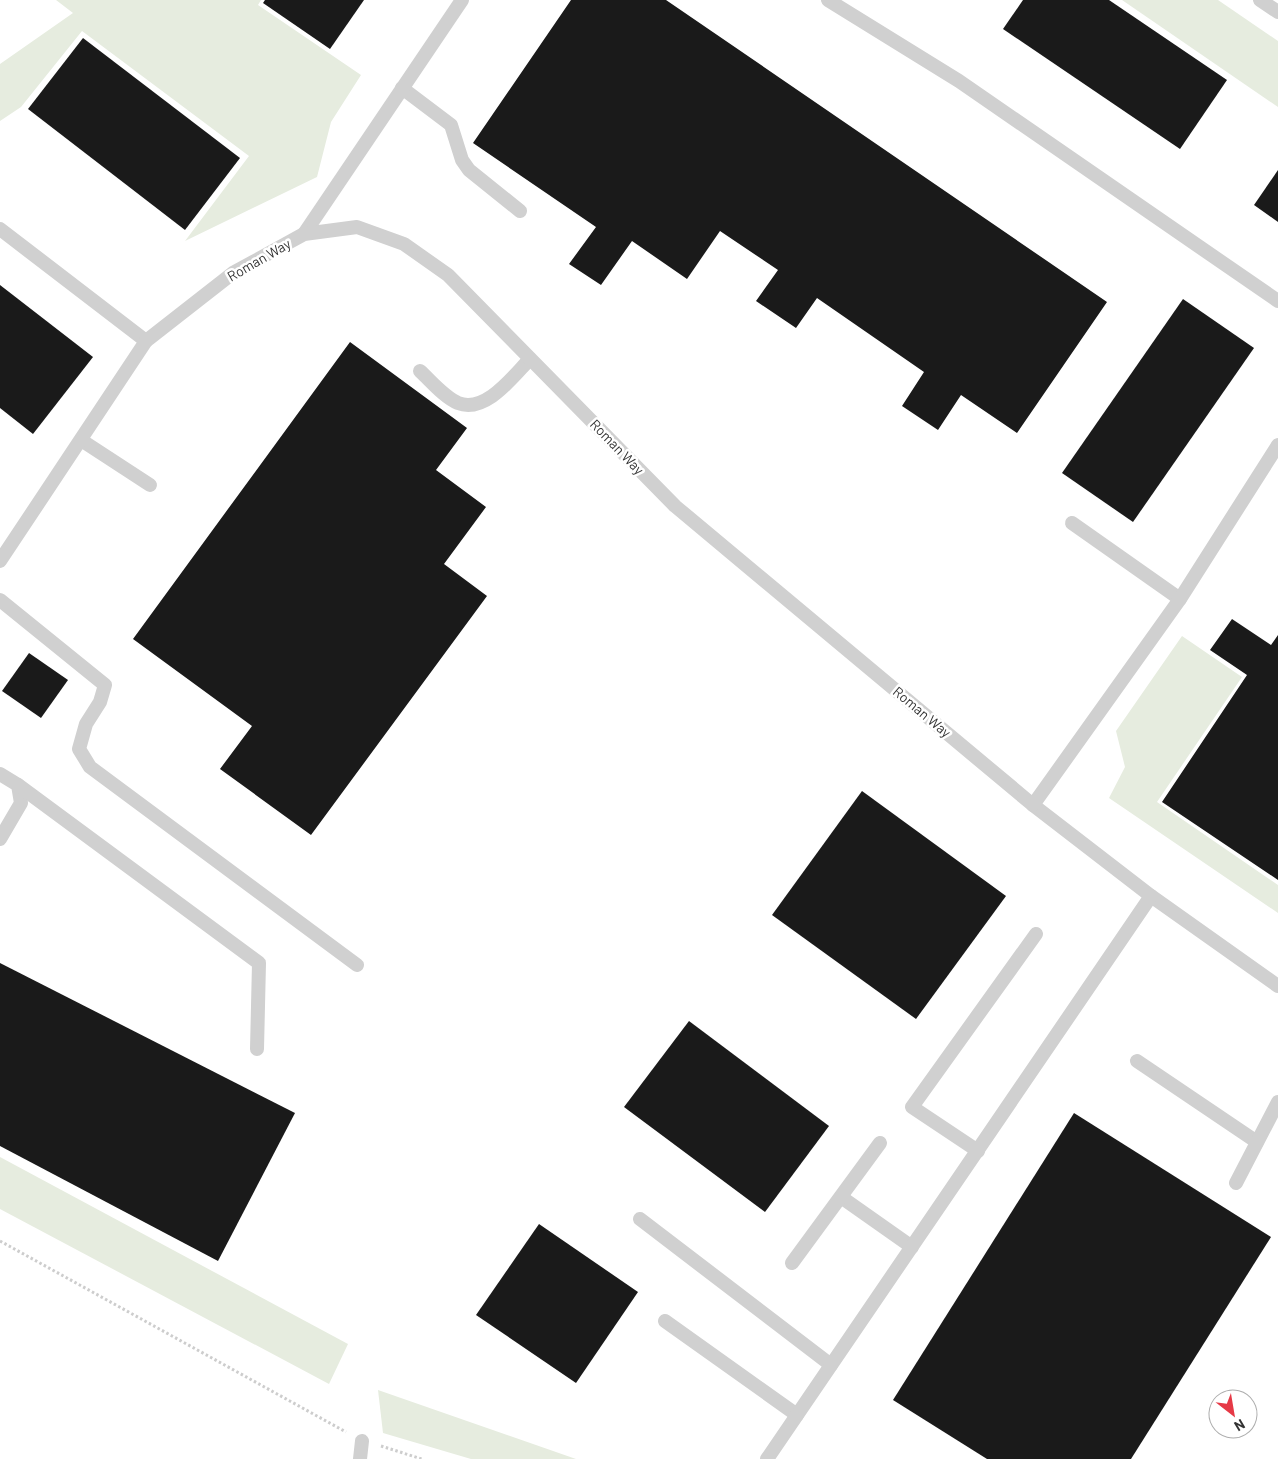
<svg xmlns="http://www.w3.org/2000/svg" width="1278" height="1459" font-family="Barlow,sans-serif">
  <rect width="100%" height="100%" fill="#fff"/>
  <g fill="#e6ecdf">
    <polygon points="56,0 261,0 258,5 361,75 331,122 317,177 185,241 249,156 82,31 21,107 0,121 0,64 73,13"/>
    <polygon points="1122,0 1218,0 1278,41 1278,107"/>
    <polygon points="1182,636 1242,677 1157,802 1278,885 1278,913 1109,798 1125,767 1116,731"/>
    <polygon points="0,1157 348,1344 329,1384 0,1209"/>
    <polygon points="378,1390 576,1459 471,1459 383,1433"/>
  </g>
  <g fill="#1a1a1a">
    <polygon points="265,0 364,0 330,49 263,3"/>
    <polygon points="571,0 666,0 1107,302 1017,433 961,395 938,430 902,406 924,372 817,298 796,328 756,301 778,270 720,231 687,279 632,241 601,285 569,264 596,227 473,143"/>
    <polygon points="1023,0 1109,0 1227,80 1180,149 1003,29"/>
    <polygon points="83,38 240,158 185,230 28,109"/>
    <polygon points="1278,170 1278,222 1254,205"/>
    <polygon points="0,285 93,357 33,434 0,408"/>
    <polygon points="1183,299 1254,348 1133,522 1062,473"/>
    <polygon points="350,342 467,428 436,470 486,507 444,564 487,596 311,835 220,769 252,726 133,639"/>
    <polygon points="1232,619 1271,645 1278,635 1278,880 1162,802 1247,675 1210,650"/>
    <polygon points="29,653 68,680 41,718 2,691"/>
    <polygon points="862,791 1006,896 916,1019 772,915"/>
    <polygon points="0,963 295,1113 218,1261 0,1146"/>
    <polygon points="689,1021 829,1126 765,1212 624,1107"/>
    <polygon points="1074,1113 1271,1237 1131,1459 987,1459 893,1400"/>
    <polygon points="539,1224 638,1292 576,1383 476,1315"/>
  </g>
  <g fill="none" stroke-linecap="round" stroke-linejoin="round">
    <g stroke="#cdcdcd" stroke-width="3" stroke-dasharray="2.5 2.5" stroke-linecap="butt">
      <polyline points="0,1241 346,1432"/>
      <polyline points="381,1446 422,1459"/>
    </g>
    <g stroke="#d0d0d0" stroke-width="14">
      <polyline points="828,0 959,81 1278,301"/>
      <polyline points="1260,0 1278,12"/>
      <polyline points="402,88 451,125 462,160 469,170 520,211"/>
      <polyline points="0,229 146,341"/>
      <polyline points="304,234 462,0"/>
      <path d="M420 371C431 381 444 397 458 403 486 414 514 375 530 359"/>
      <polyline points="81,440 150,485"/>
      <polyline points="1072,523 1180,599"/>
      <polyline points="0,561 146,341 233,273 304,234 357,227 404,244 448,275 675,506 1033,805 1151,896 1278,986"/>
      <polyline points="0,600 105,685 100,702 86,724 79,749 90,767 357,965"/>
      <polyline points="0,774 18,785 21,803 0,839"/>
      <polyline points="18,785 259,963 257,1049"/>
      <polyline points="1033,805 1180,599 1278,445"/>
      <polyline points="1137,1061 1257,1142"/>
      <polyline points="978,1151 912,1107 1036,934"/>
      <polyline points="1236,1183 1278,1102"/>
      <polyline points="841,1197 912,1247"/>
      <polyline points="640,1219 831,1365"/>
      <polyline points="792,1263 880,1143"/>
      <polyline points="665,1321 797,1415"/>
      <polyline points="360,1459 362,1441"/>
      <polyline points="767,1459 1151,896"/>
    </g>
  </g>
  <g text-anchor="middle" stroke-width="5" stroke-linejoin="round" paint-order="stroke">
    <g font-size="14" fill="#333" stroke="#fff">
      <text transform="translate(259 260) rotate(-30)" y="5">Roman Way</text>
      <text transform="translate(617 447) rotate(46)" y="5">Roman Way</text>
      <text transform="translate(922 712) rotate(40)" y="5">Roman Way</text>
    </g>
  </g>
  <g transform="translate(1233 1414) rotate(149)"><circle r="24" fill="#ffffff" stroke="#adadad"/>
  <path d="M0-4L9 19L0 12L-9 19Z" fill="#e63946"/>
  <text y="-8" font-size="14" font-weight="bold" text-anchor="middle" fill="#333333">N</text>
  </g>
</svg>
